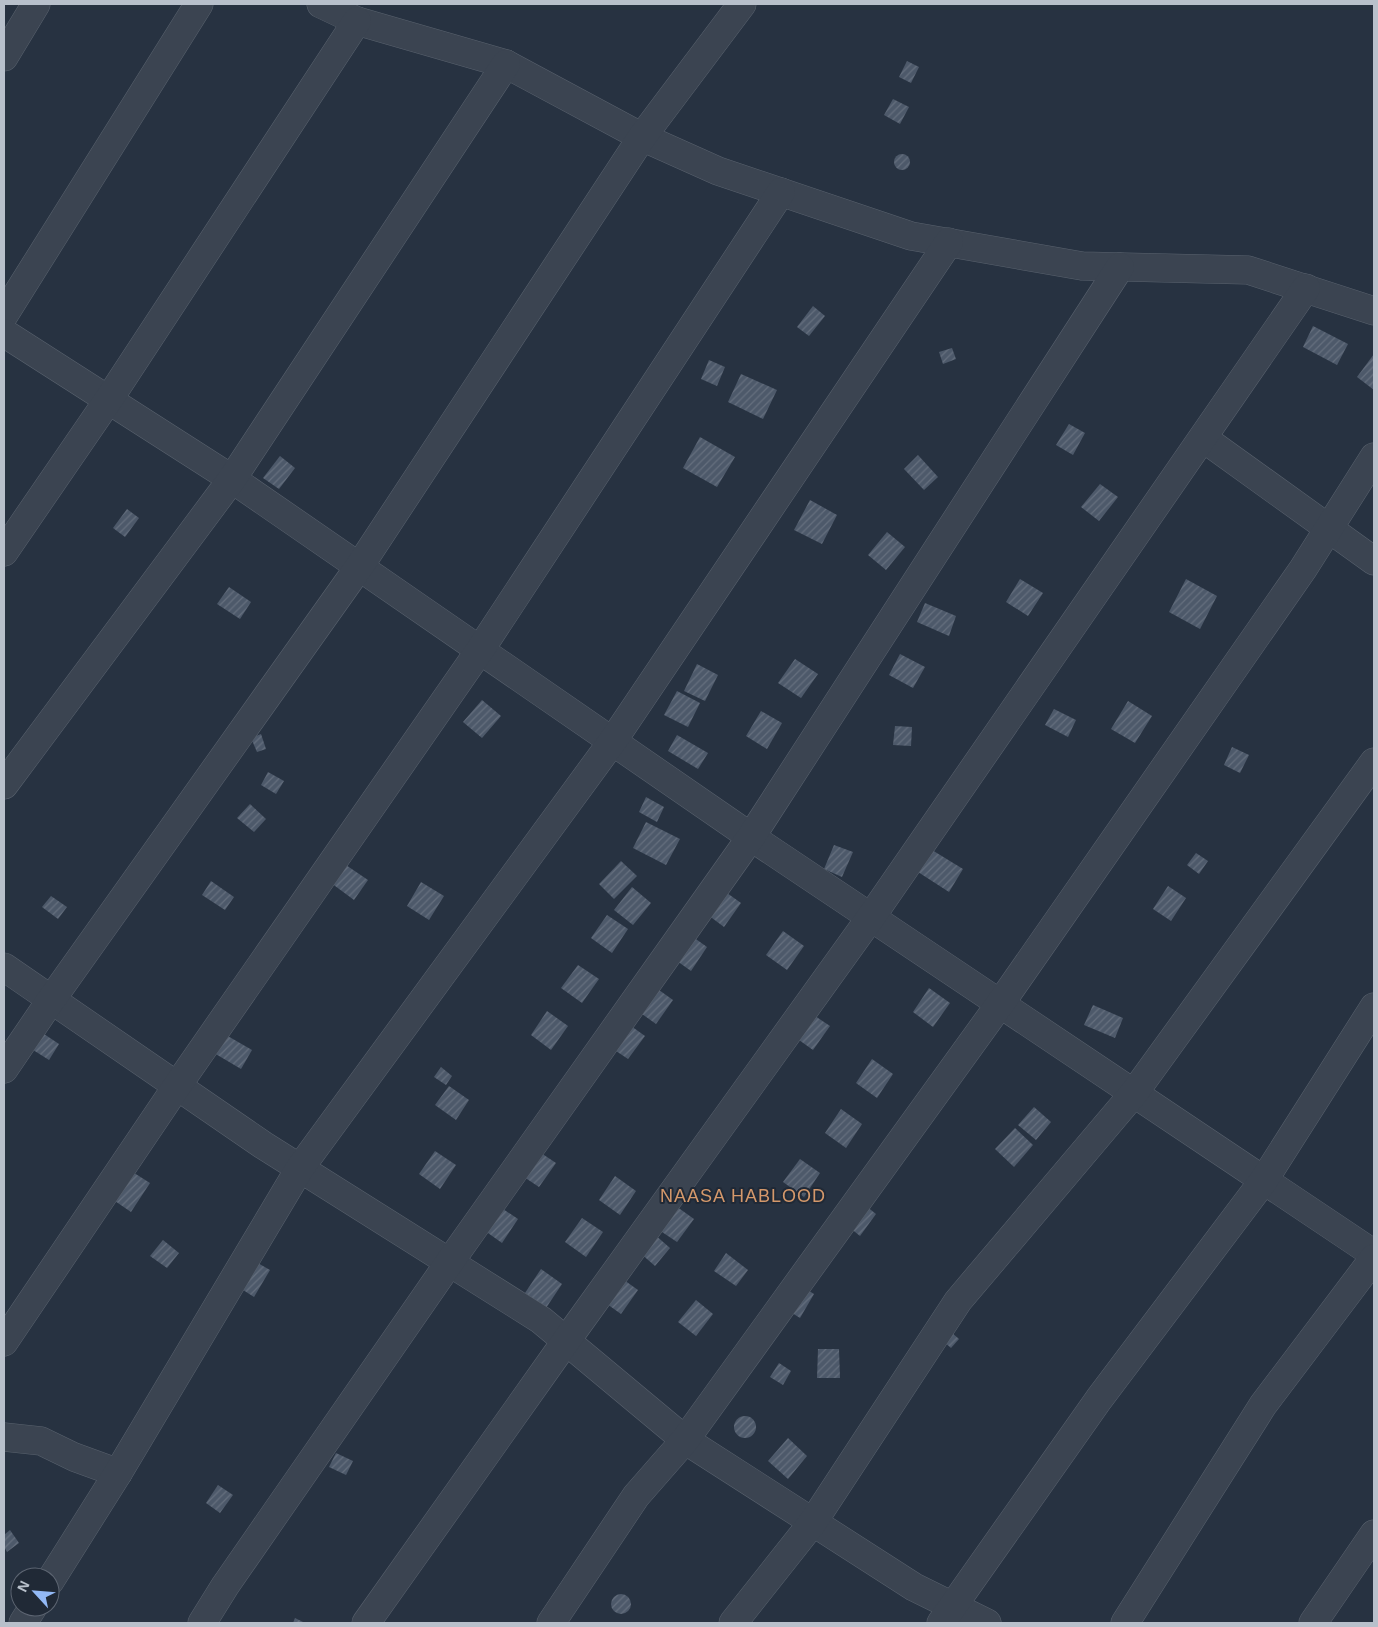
<svg xmlns="http://www.w3.org/2000/svg" width="1378" height="1627" font-family="Helvetica,sans-serif">
  <defs>
    <pattern id="building-hatch" width="6" height="6" patternUnits="userSpaceOnUse" patternTransform="scale(1.25)"><rect width="6" height="6" fill="#4d596a"/><path d="M-1 1l2-2M0 6l6-6M5 7l2-2" fill="none" stroke="#656f7e"/></pattern>
  </defs>
  <rect width="100%" height="100%" fill="#273241"/>
  <g fill="url(#building-hatch)">
    <polygon points="907,61 919,67 911,83 899,77"/>
    <polygon points="893,99 909,107 900,124 884,115"/>
    <circle cx="902" cy="162" r="8"/>
    <polygon points="813,306 825,316 809,336 797,327"/>
    <polygon points="1313,326 1348,344 1337,365 1303,347"/>
    <polygon points="952,348 956,359 943,364 939,352"/>
    <polygon points="1374,354 1374,390 1357,377"/>
    <polygon points="709,360 725,367 717,386 701,379"/>
    <polygon points="741,374 777,390 763,419 728,402"/>
    <polygon points="1069,424 1085,433 1073,455 1056,445"/>
    <polygon points="700,437 735,457 717,487 683,468"/>
    <polygon points="918,455 938,477 924,490 904,469"/>
    <polygon points="280,456 295,468 279,489 263,478"/>
    <polygon points="1100,484 1118,497 1099,521 1081,507"/>
    <polygon points="810,500 837,515 822,544 794,530"/>
    <polygon points="127,509 139,518 125,537 113,528"/>
    <polygon points="887,532 905,547 886,570 868,555"/>
    <polygon points="1020,579 1043,593 1028,616 1006,602"/>
    <polygon points="1186,579 1217,596 1200,629 1169,612"/>
    <polygon points="229,587 251,602 240,619 217,604"/>
    <polygon points="925,603 956,616 949,636 917,622"/>
    <polygon points="900,654 925,667 913,688 889,675"/>
    <polygon points="795,659 818,674 801,698 778,683"/>
    <polygon points="697,664 718,675 705,701 684,691"/>
    <polygon points="677,691 700,703 688,727 664,715"/>
    <polygon points="482,700 501,716 482,738 463,722"/>
    <polygon points="1128,701 1152,716 1135,743 1111,729"/>
    <polygon points="1054,709 1076,720 1068,737 1045,725"/>
    <polygon points="761,711 782,723 767,749 746,736"/>
    <polygon points="895,726 912,727 911,746 893,745"/>
    <polygon points="261,734 266,749 257,752 251,738"/>
    <polygon points="677,735 708,753 698,769 668,751"/>
    <polygon points="1232,747 1249,755 1240,773 1224,765"/>
    <polygon points="268,772 284,781 276,794 261,785"/>
    <polygon points="646,797 664,807 657,822 639,812"/>
    <polygon points="250,804 266,819 254,832 237,818"/>
    <polygon points="646,822 680,839 666,865 633,848"/>
    <polygon points="834,845 853,852 842,877 824,869"/>
    <polygon points="932,850 963,869 949,892 918,872"/>
    <polygon points="1196,853 1208,861 1199,874 1187,865"/>
    <polygon points="340,861 368,880 354,900 327,880"/>
    <polygon points="621,861 637,876 614,899 599,884"/>
    <polygon points="211,881 234,897 225,910 202,895"/>
    <polygon points="421,882 444,896 429,920 407,906"/>
    <polygon points="1168,886 1186,898 1171,921 1153,909"/>
    <polygon points="632,887 651,903 633,925 614,910"/>
    <polygon points="720,888 741,903 724,927 704,912"/>
    <polygon points="51,896 67,907 58,919 42,907"/>
    <polygon points="607,915 628,929 612,953 591,938"/>
    <polygon points="783,931 804,946 787,970 766,955"/>
    <polygon points="686,932 707,947 691,971 670,956"/>
    <polygon points="578,965 599,979 582,1003 561,988"/>
    <polygon points="652,985 673,1000 656,1024 635,1009"/>
    <polygon points="929,988 950,1003 933,1027 913,1012"/>
    <polygon points="1093,1005 1123,1018 1115,1038 1084,1025"/>
    <polygon points="547,1011 568,1026 551,1050 531,1035"/>
    <polygon points="809,1012 830,1026 813,1050 792,1035"/>
    <polygon points="624,1021 645,1036 628,1059 607,1045"/>
    <polygon points="41,1032 59,1044 49,1060 30,1048"/>
    <polygon points="226,1035 252,1050 241,1069 214,1053"/>
    <polygon points="872,1059 893,1074 877,1098 856,1083"/>
    <polygon points="441,1067 452,1076 446,1085 434,1077"/>
    <polygon points="449,1086 469,1100 456,1120 435,1105"/>
    <polygon points="1034,1107 1051,1122 1036,1140 1018,1125"/>
    <polygon points="841,1109 862,1124 846,1148 825,1133"/>
    <polygon points="1015,1128 1033,1145 1014,1167 995,1149"/>
    <polygon points="535,1149 556,1163 539,1187 518,1173"/>
    <polygon points="435,1151 456,1165 440,1189 419,1174"/>
    <polygon points="800,1159 820,1173 804,1197 783,1182"/>
    <polygon points="131,1171 150,1183 131,1212 112,1199"/>
    <polygon points="615,1176 636,1191 620,1215 599,1200"/>
    <polygon points="856,1198 876,1214 860,1236 839,1219"/>
    <polygon points="673,1204 694,1219 677,1242 656,1228"/>
    <polygon points="497,1205 518,1219 502,1243 481,1228"/>
    <polygon points="582,1218 603,1232 586,1257 565,1242"/>
    <polygon points="654,1234 670,1248 655,1266 639,1252"/>
    <polygon points="163,1240 179,1253 167,1268 150,1256"/>
    <polygon points="726,1253 748,1270 736,1286 714,1271"/>
    <polygon points="256,1262 270,1270 254,1297 240,1288"/>
    <polygon points="541,1269 562,1284 546,1308 525,1293"/>
    <polygon points="617,1275 638,1290 621,1314 600,1299"/>
    <polygon points="795,1282 814,1294 800,1318 781,1306"/>
    <polygon points="696,1300 713,1314 696,1336 678,1322"/>
    <polygon points="944,1326 959,1339 951,1348 936,1335"/>
    <polygon points="818,1349 839,1349 840,1378 817,1378"/>
    <polygon points="779,1363 791,1371 783,1385 770,1377"/>
    <circle cx="745" cy="1427" r="11"/>
    <polygon points="788,1438 807,1456 788,1479 768,1461"/>
    <polygon points="336,1453 353,1461 346,1475 329,1467"/>
    <polygon points="218,1485 233,1495 220,1513 206,1503"/>
    <polygon points="10,1530 19,1543 7,1552 4,1547 4,1535"/>
    <circle cx="621" cy="1604" r="10"/>
    <polygon points="295,1618 303,1622 303,1623 293,1623"/>
  </g>
  <g fill="none" stroke-linecap="round" stroke-linejoin="round">
    <g stroke="#59626e" stroke-width="29">
      <g id="street">
        <polyline points="321,4 357,21 506,64 642,137 718,171 911,236 1082,266 1248,270 1374,311"/>
        <polyline points="4,57 36,4"/>
        <polyline points="4,315 199,4"/>
        <polyline points="4,333 232,479 751,837 1374,1254"/>
        <polyline points="1203,438 1374,561"/>
        <polyline points="4,552 109,399 357,21"/>
        <polyline points="4,785 232,479 506,64"/>
        <polyline points="4,967 263,1145 541,1320 685,1440 914,1587 987,1623"/>
        <polyline points="4,1069 51,1000 359,567 642,137 742,4"/>
        <polyline points="4,1342 177,1086 480,650 781,192"/>
        <polyline points="4,1437 41,1441 74,1457 118,1473"/>
        <polyline points="50,1581 118,1473 300,1168 612,742 949,242"/>
        <polyline points="23,1623 33,1607"/>
        <polyline points="202,1623 225,1586 449,1263 751,837 1120,267"/>
        <polyline points="366,1623 566,1341 871,917 1306,288"/>
        <polyline points="551,1623 636,1496 685,1440 1000,1004 1303,569 1374,457"/>
        <polyline points="733,1623 813,1522 958,1301 1134,1093 1374,762"/>
        <polyline points="941,1623 1099,1399 1264,1180 1374,1007"/>
        <polyline points="1125,1623 1263,1405 1374,1258"/>
        <polyline points="1313,1623 1374,1534"/>
      </g>
    </g>
    <use href="#street" stroke="#3b4451" stroke-width="28"/>
  </g>
  <g text-anchor="middle" stroke-width="4" stroke-linejoin="round" paint-order="stroke">
    <g font-size="18" letter-spacing="1" fill="#d4986b" stroke="#202936">
      <text x="743" y="1202">NAASA HABLOOD</text>
    </g>
  </g>
  <rect width="1378" height="1627" fill="none" stroke="#b8c0cb" stroke-width="10"/>
  <g transform="translate(35 1592) rotate(296)"><circle r="24" fill="#202936" stroke="#5d6572"/>
  <path d="M0-4L9 19L0 12L-9 19Z" fill="#93b9f6"/>
  <text y="-8" font-size="14" font-weight="bold" text-anchor="middle" fill="#b8c0cb">N</text>
  </g>
</svg>
